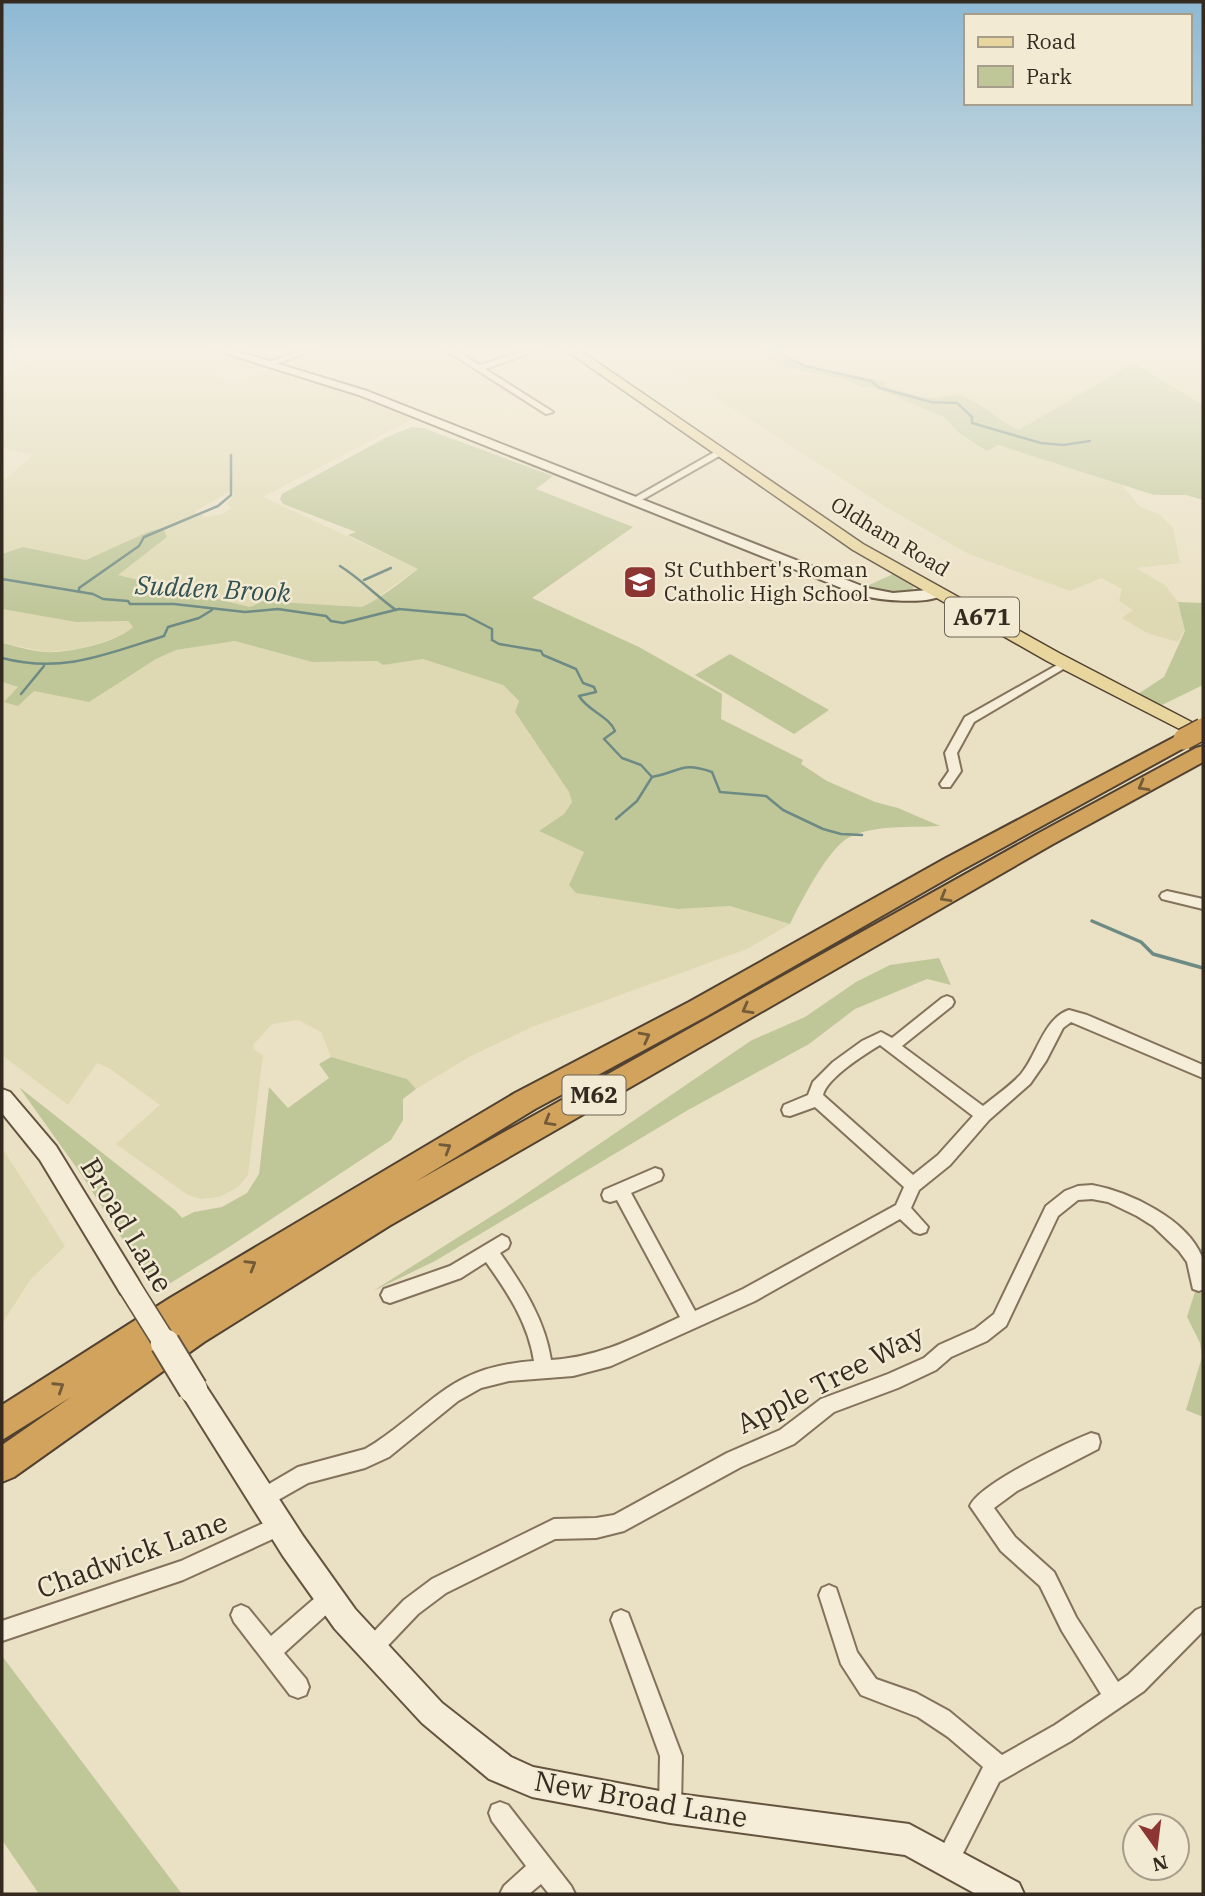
<svg xmlns="http://www.w3.org/2000/svg" width="1205" height="1896" font-family="'IBM Plex Serif',serif">
  <rect width="100%" height="100%" fill="#eae0c4"/>
  <g fill="#ded9b2" fill-rule="evenodd">
    <path d="M48 349H138L171 354 186 362 204 351 236 359 208 374 238 383 257 371 273 368 363 398 412 419 263 497 418 569 383 593 376 602 363 607 263 601 250 607 117 575 167 537 162 528 86 560 23 547 2 554V482L33 455 2 448V378ZM230 488 235 493 227 504 231 508 223 514 207 517 194 512 229 492Z"/>
    <polygon points="640,349 755,349 801,373 844,379 863,389 872,387 944,417 959,433 1120,483 1139,506 1160,515 1173,528 1180,563 1136,568 1165,585 1178,602 1185,630 1178,642 1147,633 1122,618 1133,610 1119,601 1122,589 1102,578 1070,591 969,554 886,507"/>
    <polygon points="774,349 1203,349 1203,405 1140,365 1019,430 1003,424 981,405 955,395 933,398 912,395 886,387 872,378 822,370 796,362"/>
    <polygon points="2,609 76,622 128,621 133,627 127,634 80,649 47,652 2,643"/>
    <polygon points="235,641 312,662 377,661 383,665 423,659 503,685 519,702 515,712 569,792 572,802 564,814 539,831 584,852 569,885 678,909 730,906 790,924 747,949 532,1027 469,1057 416,1089 407,1079 331,1057 321,1032 299,1020 272,1024 253,1045 254,1050 263,1055 248,1175 238,1187 219,1197 201,1199 188,1195 116,1144 160,1105 109,1068 97,1063 68,1105 2,1055 2,682 89,701 156,659 176,650"/>
    <polygon points="2,1148 65,1246 30,1280 2,1324"/>
  </g>
  <g fill="#bfc799">
    <path d="M755 349C781 349 797 364 822 370 843 375 865 375 886 383V387C901 391 919 398 935 398 944 397 953 393 962 396 984 403 998 422 1019 430L1134 363 1203 405V500L1186 495H1154L998 445 987 451 959 433 944 417 872 387C859 390 854 382 842 379 811 371 782 372 755 349Z"/>
    <path d="M412 427 423 428 553 476 536 489 633 527 532 598 639 647 722 694 721 719 803 760 801 764 827 781 875 802 898 808 940 826C911 828 874 824 848 838 828 849 800 903 790 924L730 906 678 909 576 893 569 885 584 852 539 831 564 814 572 802 569 792 515 712 519 701 503 685 423 659 383 665 377 661 312 662 235 641 176 650 156 659 89 702 34 691 18 706 4 702 18 687 2 682V643C16 646 30 651 45 652 66 654 119 642 133 627L128 621 76 622 2 609V554L23 547 86 560 150 531 163 528 167 537 118 575 250 607 263 601 362 607C377 601 404 580 418 569L348 535 356 532 283 504 280 499 282 494 387 437Z"/>
    <polygon points="893,574 914,587 911,592 902,593 865,587"/>
    <polygon points="1178,602 1203,603 1203,685 1162,705 1138,694 1164,677 1185,631"/>
    <polygon points="730,654 829,710 794,734 695,675"/>
    <polygon points="939,958 951,985 927,979 855,1009 809,1044 688,1110 435,1261 373,1291 514,1202 752,1040 805,1017 856,982 890,965"/>
    <polygon points="331,1057 407,1079 416,1089 403,1099 403,1120 391,1140 229,1247 156,1292 81,1174 19,1087 176,1211 182,1218 194,1212 222,1207 247,1193 259,1174 269,1087 288,1108 329,1078 319,1064"/>
    <polygon points="1203,1247 1203,1417 1186,1410 1202,1357 1200,1343 1187,1317 1202,1270 1196,1253"/>
    <polygon points="2,1656 182,1894 39,1894 2,1840"/>
  </g>
  <g fill="none" stroke-linecap="round" stroke-linejoin="round">
    <g stroke="#6d8a84" stroke-width="2.5">
      <polyline points="769,349 805,366 871,381 880,388 931,402 957,403 972,417 972,423 1041,443 1063,445 1090,441"/>
      <path d="M340 566C361 579 376 596 396 610"/>
      <path d="M2 579 93 594 103 599 128 601 130 604H174L245 612 278 609 326 616 331 621 343 623 399 609 465 615 492 629V640L499 644 541 651 543 655 576 669 583 683 594 687 596 692 579 696C588 711 609 716 615 731L604 739 622 758 641 765 652 777C681 772 680 761 712 772L720 792 766 796 783 810 823 829 841 834 862 835"/>
      <polyline points="364,580 391,568"/>
      <polyline points="79,591 79,588 139,546 144,537 218,506 231,495 231,455"/>
      <path d="M2 658C63 674 106 654 164 636L168 627 199 618 212 610"/>
      <polyline points="21,694 44,666"/>
      <polyline points="616,819 637,801 652,777"/>
    </g>
    <polyline stroke="#6d8a84" stroke-width="3.5" points="1092,921 1141,942 1153,954 1203,968"/>
    <g stroke="#83725c" stroke-width="4">
      <g id="street">
        <polygon points="305,349 317,349 273,365 266,363"/>
        <polygon points="444,349 453,349 480,365 530,349 542,349 485,369 553,412 546,414"/>
        <polygon points="718,450 721,451 721,455 640,501 632,499"/>
        <polygon points="1066,660 1072,663 1070,665 974,722 957,753 961,771 950,787 942,787 940,784 949,771 945,753 965,717"/>
        <polygon points="1167,891 1203,899 1203,909 1162,899 1160,896 1162,893"/>
        <path d="M947 996 952 998 954 1002 952 1006 902 1046 983 1106C995 1096 1010 1086 1021 1074 1037 1055 1044 1018 1069 1010L1087 1015 1203 1065V1078L1071 1022 1063 1028 1046 1061 1030 1084 989 1120 950 1165 919 1190 911 1208 928 1227 926 1232 920 1234 914 1232 900 1219 755 1301 611 1366 573 1376 509 1381 481 1388 458 1401 389 1457 365 1468 308 1483 264 1508 257 1505 254 1498 257 1491 298 1467 365 1449 375 1443C437 1401 451 1367 534 1361 528 1323 508 1293 486 1262L461 1278 390 1303 384 1301 381 1295 384 1289 450 1266 502 1235 508 1238 510 1243 508 1248 500 1253C523 1286 545 1320 551 1360 600 1357 637 1337 680 1317L617 1200 610 1202 604 1200 602 1195 604 1190 655 1168 661 1170 663 1175 661 1180 631 1193 695 1311 743 1289 896 1205 904 1187 815 1107 790 1116 784 1115 782 1110 784 1105 808 1095 813 1082 833 1062 862 1041 881 1032 892 1038 942 998ZM880 1045 973 1116 938 1155 913 1175 823 1095C827 1078 865 1054 880 1045Z"/>
        <path d="M1092 1185C1130 1192 1187 1219 1202 1257 1205 1266 1203 1279 1203 1289L1199 1291 1193 1289 1187 1262 1179 1251 1153 1226 1137 1216 1108 1202 1092 1199 1078 1200 1058 1216 1006 1326 987 1341 951 1357 936 1370 898 1388 834 1412 794 1444 741 1467 624 1531 596 1538 555 1539 446 1593 418 1614 378 1656 371 1659 364 1656 361 1649 364 1642 404 1600 432 1579 554 1519 596 1518 614 1515 727 1453 780 1430 821 1399 888 1374 924 1358 939 1345 975 1329 994 1314 1046 1206 1065 1191 1078 1186Z"/>
        <path d="M1091 1433 1098 1435 1100 1442 1098 1449 1017 1491 994 1508 1015 1537 1054 1572 1076 1617 1118 1682 1128 1675 1196 1610 1203 1607V1631L1144 1691 1071 1741 999 1782 955 1869 947 1873 939 1869 935 1861 983 1767 948 1737 918 1717 861 1695 841 1664 819 1595 822 1588 829 1585 836 1588 857 1652 876 1679 916 1693 949 1711 1002 1755 1055 1725 1101 1694 1062 1631 1040 1586 1001 1551 970 1506C979 1484 1066 1443 1091 1433Z"/>
        <polygon points="279,1516 286,1519 289,1526 286,1533 183,1580 2,1641 2,1621 181,1561"/>
        <polygon points="330,1588 337,1591 340,1598 337,1605 284,1653 306,1679 309,1687 306,1695 298,1698 290,1695 234,1622 231,1615 234,1608 241,1605 248,1608 271,1636 323,1591"/>
        <polygon points="621,1610 628,1613 682,1756 681,1808 678,1816 670,1819 662,1816 659,1808 660,1756 611,1620 614,1613"/>
        <polygon points="500,1802 508,1805 571,1886 575,1894 549,1894 541,1884 529,1894 500,1894 504,1886 526,1866 492,1821 489,1813 492,1805"/>
      </g>
    </g>
    <g stroke="#64543f" stroke-width="4">
      <g id="secondary">
        <path d="M212 349H229L367 391 867 588 893 593 939 589 946 593C931 606 878 600 859 595L359 395Z"/>
        <polygon points="2,1089 10,1092 56,1146 137,1278 141,1286 137,1294 129,1297 121,1294 40,1160 2,1113"/>
        <polygon points="193,1377 202,1380 303,1536 355,1609 442,1703 511,1757 533,1767 670,1793 909,1824 1019,1883 1024,1894 976,1894 905,1855 670,1823 532,1797 489,1779 422,1723 335,1629 283,1556 184,1398 180,1389 184,1380"/>
      </g>
    </g>
    <g stroke="#514130" stroke-width="3">
      <polygon id="primary" points="564,349 578,349 863,544 1059,653 1203,728 1203,741 1047,661 853,550"/>
    </g>
    <g stroke="#514130" stroke-width="4">
      <polygon id="highway" points="1184,732 1191,734 1194,739 1191,744 962,870 707,1016 535,1109 415,1182 1037,834 1196,748 1203,746 1203,762 1053,844 389,1226 204,1342 14,1477 2,1482 2,1445 71,1397 2,1440 2,1405 170,1298 515,1093 689,1002 946,858"/>
    </g>
    <use href="#street" fill="#f5edd7" fill-rule="evenodd"/>
    <use href="#secondary" fill="#f5edd7" fill-rule="evenodd"/>
    <use href="#primary" fill="#e9d69f" fill-rule="evenodd"/>
    <use href="#highway" fill="#d1a35d" fill-rule="evenodd"/>
    <g stroke="#64543f" stroke-width="25" stroke-linecap="butt">
      <polyline id="secondary-bridge-far1" points="129,1286 166,1345"/>
    </g>
    <g stroke="#64543f" stroke-width="32" stroke-linecap="butt">
      <polyline id="secondary-bridge" points="165,1343 193,1389"/>
    </g>
    <g stroke="#514130" stroke-width="24" stroke-linecap="butt">
      <polyline id="highway-bridge" points="1184,739 1203,729"/>
    </g>
    <use href="#secondary-bridge-far1" stroke="#f5edd7" stroke-width="22"/>
    <use href="#secondary-bridge" stroke="#f5edd7" stroke-width="28"/>
    <use href="#highway-bridge" stroke="#d1a35d" stroke-width="21"/>
  </g>
  <defs><path id="oneway-chevron" d="M-2-3.5L2.5 0L-2 3.5" fill="none" stroke-width="1.6" stroke-linecap="round" stroke-linejoin="round" transform="scale(1.75)"/></defs>
  <g stroke="#735a38">
    <use href="#oneway-chevron" transform="translate(1143 786) rotate(151)"/>
    <use href="#oneway-chevron" transform="translate(945 897) rotate(150)"/>
    <use href="#oneway-chevron" transform="translate(747 1009) rotate(151)"/>
    <use href="#oneway-chevron" transform="translate(645 1037) rotate(-28)"/>
    <use href="#oneway-chevron" transform="translate(549 1121) rotate(150)"/>
    <use href="#oneway-chevron" transform="translate(446 1148) rotate(-31)"/>
    <use href="#oneway-chevron" transform="translate(251 1265) rotate(-31)"/>
    <use href="#oneway-chevron" transform="translate(59 1387) rotate(-33)"/>
  </g>
  <linearGradient id="sky" x2="0" y2="1"><stop stop-color="#8db8d4"/><stop offset="0.57" stop-color="#f6f1e4"/><stop offset="1" stop-color="#f6f1e4" stop-opacity="0"/></linearGradient>
  <rect width="1205" height="614" fill="url(#sky)"/>
  <defs>
    <g id="school-square" transform="scale(1.75)"><rect x="-9" y="-9" width="18" height="18" rx="4" fill="#8c3532" stroke="#f2ead3"/><path d="M0-5L7-2L0 1L-7-2ZM-4 1L0 2.5L4 1V4Q0 6-4 4Z" fill="#fff"/></g>
  </defs>
  <g fill-rule="evenodd">
    <use href="#school-square" x="640" y="582"/>
  </g>
  <g text-anchor="middle" stroke-width="5" stroke-linejoin="round" paint-order="stroke">
    <g font-size="21" fill="#342a1f" stroke="#f2ead3">
      <text transform="translate(890 537) rotate(31)" y="7">Oldham Road</text>
    </g>
    <g font-size="21" fill="#342a1f" stroke="#f2ead3" text-anchor="start">
      <text x="664" y="577">St Cuthbert's Roman<tspan x="664" dy="24">Catholic High School</tspan></text>
    </g>
    <g fill="#f2ead3" stroke="#6d6455" stroke-width="2">
      <rect x="945" y="597.5" width="74" height="39" rx="5"/>
      <rect x="562.5" y="1075.5" width="63" height="39" rx="5"/>
    </g>
    <g font-size="23" font-weight="bold" fill="#342a1f">
      <text x="982" y="625">A671</text>
      <text x="594" y="1103">M62</text>
    </g>
    <g font-size="26" font-style="italic" fill="#305252" stroke="#f2ead3">
      <text transform="translate(213 589) rotate(3)" y="9">Sudden Brook</text>
    </g>
    <g font-size="28" fill="#342a1f" stroke="#f2ead3">
      <text transform="translate(127 1225) rotate(59)" y="10">Broad Lane</text>
      <text transform="translate(830 1379) rotate(-27)" y="10">Apple Tree Way</text>
      <text transform="translate(132 1555) rotate(-20)" y="10">Chadwick Lane</text>
      <text transform="translate(641 1799) rotate(10)" y="10">New Broad Lane</text>
    </g>
  </g>
  <rect width="1205" height="1896" fill="none" stroke="#342a1f" stroke-width="7"/>
  <rect x="964" y="14" width="228" height="91" fill="#f2ead3" stroke="#a69d8b" stroke-width="2"/>
  <rect x="978" y="37" width="35" height="10" fill="#e9d69f" stroke="#a69d8b" stroke-width="2"/>
  <text x="1026" y="49" font-size="21" fill="#342a1f">Road</text>
  <rect x="978" y="66" width="35" height="21" fill="#bfc799" stroke="#a69d8b" stroke-width="2"/>
  <text x="1026" y="84" font-size="21" fill="#342a1f">Park</text>
  <g transform="translate(1156 1847) rotate(166)"><circle r="33" fill="#f2ead3" stroke="#a69d8b" stroke-width="2"/>
  <path d="M0-5L12 26L0 18L-12 26Z" fill="#8c3532"/>
  <text y="-10" font-size="19" font-weight="bold" text-anchor="middle" fill="#342a1f">N</text>
  </g>
</svg>
